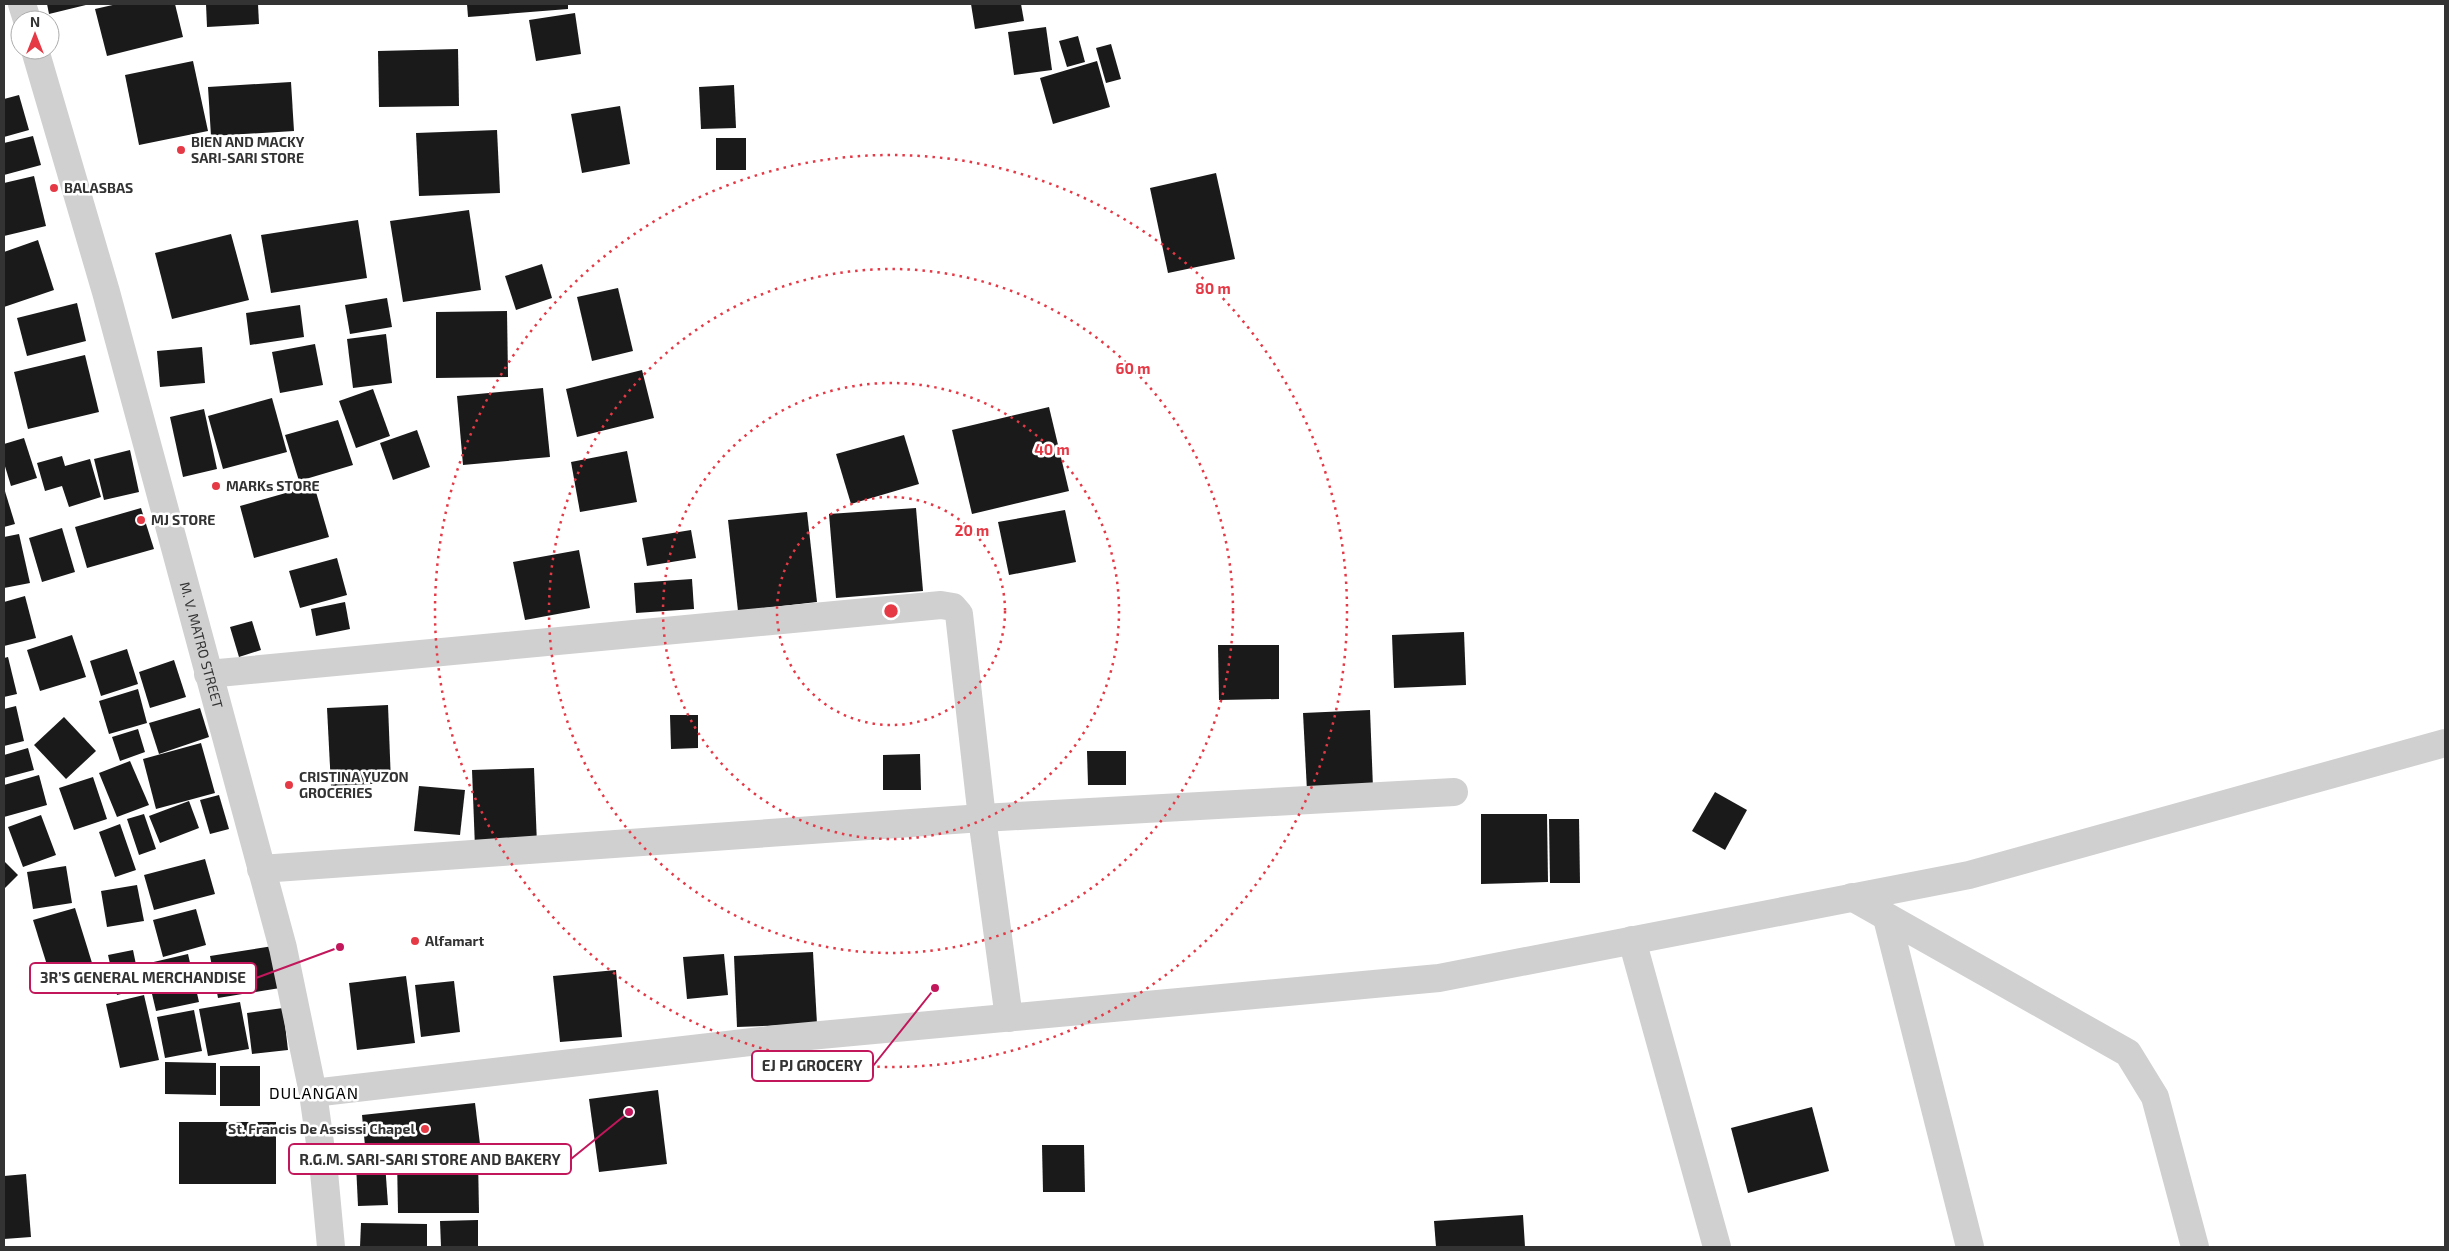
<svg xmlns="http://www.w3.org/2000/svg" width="2449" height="1251" font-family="'Exo 2',sans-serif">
  <rect width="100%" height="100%" fill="#fff"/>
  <g fill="#1a1a1a">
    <polygon points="47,4 90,4 49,14"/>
    <polygon points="117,4 175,4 183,37 107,56 95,9"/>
    <polygon points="206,4 258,4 259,24 207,27"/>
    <polygon points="467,4 568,4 568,9 468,17"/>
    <polygon points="971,4 1021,4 1024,21 975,29"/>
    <polygon points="575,13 581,54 536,61 529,20"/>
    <polygon points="1046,27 1052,70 1014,75 1008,32"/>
    <polygon points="1078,36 1085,62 1067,67 1059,41"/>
    <polygon points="1111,44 1121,79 1106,83 1096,48"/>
    <polygon points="458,49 459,106 379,107 378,51"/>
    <polygon points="193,61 208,131 139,145 125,75"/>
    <polygon points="1097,61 1110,107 1053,124 1040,78"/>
    <polygon points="291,82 294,131 211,136 208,87"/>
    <polygon points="734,85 736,128 701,129 699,87"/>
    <polygon points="19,95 29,130 4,137 4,99"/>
    <polygon points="620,106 630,164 582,173 571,114"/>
    <polygon points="497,130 500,193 419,196 416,133"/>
    <polygon points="33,136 41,165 4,175 4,143"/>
    <rect x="716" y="138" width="30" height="32"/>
    <polygon points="1216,173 1235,259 1168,273 1150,188"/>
    <polygon points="34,176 46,226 4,236 4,183"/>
    <polygon points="469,210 481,290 403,302 390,221"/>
    <polygon points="358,220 367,278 271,293 261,235"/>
    <polygon points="231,234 249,300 172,319 155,253"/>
    <polygon points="38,240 54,290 4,307 4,252"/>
    <polygon points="542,264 552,298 516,310 505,276"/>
    <polygon points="618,288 633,351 592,361 577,297"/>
    <polygon points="387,298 392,327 350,334 345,305"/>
    <polygon points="77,303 86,341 27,356 17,318"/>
    <polygon points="300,305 304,337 250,345 246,313"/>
    <polygon points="507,311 508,377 436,378 436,312"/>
    <polygon points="386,334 392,383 353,388 347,339"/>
    <polygon points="315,344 323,385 280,393 272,352"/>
    <polygon points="202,347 205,383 160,387 157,351"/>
    <polygon points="85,355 99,412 28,429 14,372"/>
    <polygon points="642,370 654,418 577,437 566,389"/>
    <polygon points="543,388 550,457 463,465 457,396"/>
    <polygon points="373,389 390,436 356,448 339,401"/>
    <polygon points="272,398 287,452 223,469 208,416"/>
    <polygon points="1049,407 1069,491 972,514 952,430"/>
    <polygon points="204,409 217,469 183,477 170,417"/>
    <polygon points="338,420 353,465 299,481 285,435"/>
    <polygon points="417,430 430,467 393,480 380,443"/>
    <polygon points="904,435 919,484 851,504 836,454"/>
    <polygon points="24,438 37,478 11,486 4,463 4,444"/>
    <polygon points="130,450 139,492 104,500 94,459"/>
    <polygon points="627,451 637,502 580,512 571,462"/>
    <polygon points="62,456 65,466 90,459 101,497 69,507 62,486 45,491 37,463"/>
    <polygon points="314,485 329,537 254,558 240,506"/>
    <polygon points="4,488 15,524 4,527"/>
    <polygon points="141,508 154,549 87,568 75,527"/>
    <polygon points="916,508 923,591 836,598 829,514"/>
    <polygon points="1065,510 1076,562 1009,575 998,522"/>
    <polygon points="807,512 817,602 738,611 728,520"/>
    <polygon points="62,528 75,572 42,582 29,538"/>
    <polygon points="691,530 696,558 647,566 642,538"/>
    <polygon points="19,534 30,583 4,588 4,537"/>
    <polygon points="579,550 590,608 525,620 513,562"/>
    <polygon points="337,558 347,595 300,608 289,571"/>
    <polygon points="692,579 694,609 636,613 634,583"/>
    <polygon points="25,596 36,638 4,646 4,602"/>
    <polygon points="345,602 350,629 316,636 311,609"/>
    <polygon points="252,621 261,650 239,657 230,627"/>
    <polygon points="1464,632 1466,685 1394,688 1392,635"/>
    <polygon points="72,635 86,677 40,691 27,650"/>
    <polygon points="1218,645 1279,645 1279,699 1219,700"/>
    <polygon points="127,649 138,684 101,696 90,661"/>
    <polygon points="8,657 17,694 4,697 4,658"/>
    <polygon points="174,660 186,697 150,708 139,672"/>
    <polygon points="138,689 147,723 109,734 99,701"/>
    <polygon points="388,705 391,783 331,786 327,708"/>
    <polygon points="16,706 24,741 4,746 4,709"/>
    <polygon points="200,708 209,737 159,754 149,723"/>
    <polygon points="1370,710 1373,788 1307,791 1303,713"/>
    <polygon points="670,715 698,715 698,748 671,749"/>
    <polygon points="64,717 96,751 66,779 34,745"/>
    <polygon points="138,729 145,752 120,761 112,737"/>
    <polygon points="201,743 215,793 156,809 143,759"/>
    <polygon points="28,748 34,770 4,778 4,755"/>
    <polygon points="1087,751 1126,751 1126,785 1088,785"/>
    <polygon points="920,754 921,790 883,790 883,755"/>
    <polygon points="130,761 149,805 117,817 99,773"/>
    <polygon points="534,768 537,845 475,848 472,770"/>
    <polygon points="39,775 47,805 4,817 4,785"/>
    <polygon points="93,777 107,819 74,830 59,788"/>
    <polygon points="419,786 465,790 460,835 414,831"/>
    <polygon points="1715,792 1747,810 1725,850 1692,831"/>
    <polygon points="219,795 229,829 210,834 200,800"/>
    <polygon points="189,801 199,828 160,843 149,816"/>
    <polygon points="144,814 156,849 139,855 127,819"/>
    <polygon points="1481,814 1547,814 1548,882 1481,884"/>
    <polygon points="41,815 56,855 23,867 8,827"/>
    <polygon points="1549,819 1579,819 1580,883 1550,883"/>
    <polygon points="120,824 136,870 115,877 99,832"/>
    <polygon points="205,859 215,894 154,910 144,875"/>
    <polygon points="4,861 18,875 4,889"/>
    <polygon points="66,866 72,903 33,909 27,872"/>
    <polygon points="137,885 144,921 107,927 101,891"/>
    <polygon points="75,908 93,966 51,978 33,920"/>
    <polygon points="196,909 206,945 163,957 153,920"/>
    <polygon points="273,946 280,988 218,998 210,956"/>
    <polygon points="133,950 141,989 117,995 108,955"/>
    <polygon points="813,952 817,1024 737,1027 734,956"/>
    <polygon points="188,954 199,1002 156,1011 145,964"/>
    <polygon points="724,954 728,995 687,999 683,957"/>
    <polygon points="616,970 622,1037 560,1042 553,976"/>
    <polygon points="406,976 415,1043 357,1050 349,983"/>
    <polygon points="454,981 460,1032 421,1037 415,985"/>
    <polygon points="144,995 159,1060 120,1068 106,1004"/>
    <polygon points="240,1002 249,1049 208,1056 199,1009"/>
    <polygon points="283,1008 288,1050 252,1054 247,1013"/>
    <polygon points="194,1010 202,1051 165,1058 157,1017"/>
    <polygon points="165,1062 216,1063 216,1095 165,1094"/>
    <rect x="220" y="1066" width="40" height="40"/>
    <polygon points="658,1090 667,1164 599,1172 589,1099"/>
    <polygon points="475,1103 480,1144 366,1156 362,1115"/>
    <polygon points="1812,1107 1829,1171 1748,1193 1731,1128"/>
    <rect x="179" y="1122" width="97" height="62"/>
    <polygon points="1042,1145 1084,1145 1085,1192 1043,1192"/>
    <polygon points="478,1158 479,1213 398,1213 397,1159"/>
    <polygon points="385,1163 388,1205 358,1206 356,1164"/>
    <polygon points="26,1174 31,1237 4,1239 4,1176"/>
    <polygon points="1523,1215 1525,1247 1436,1247 1434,1221"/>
    <polygon points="478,1220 478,1247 441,1247 440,1221"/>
    <polygon points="361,1223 427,1224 427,1247 360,1247"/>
  </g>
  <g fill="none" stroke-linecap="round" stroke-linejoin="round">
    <g stroke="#d0d0d0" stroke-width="28">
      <polyline points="208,674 941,605 953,607 959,614 982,818 1009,1018"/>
      <polyline points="261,869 982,818 1454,792"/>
      <polyline points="1852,897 2128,1053 2155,1097 2195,1247"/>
      <polyline points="1887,918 1970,1247"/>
      <polyline points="1632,940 1717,1247"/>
    </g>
    <g stroke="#d0d0d0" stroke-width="28">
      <polyline points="22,4 27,20"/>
      <path id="s1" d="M35 50 106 292 283 948 313 1093 324 1172 331 1247"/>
      <polyline points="313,1093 777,1039 1439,978 1969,875 2445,743"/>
    </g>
  </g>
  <g fill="none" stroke="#e63946" stroke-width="2.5" stroke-dasharray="2.5 5">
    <circle cx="891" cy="611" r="114"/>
    <circle cx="891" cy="611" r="228"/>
    <circle cx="891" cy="611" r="342"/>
    <circle cx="891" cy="611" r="456"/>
  </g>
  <g fill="#e63946" stroke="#fff" stroke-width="2">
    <circle cx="181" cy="150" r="5"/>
    <circle cx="54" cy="188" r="5"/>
    <circle cx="216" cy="486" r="5"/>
    <circle cx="141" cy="520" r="5"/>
    <circle cx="289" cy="785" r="5"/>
    <circle cx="415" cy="941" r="5"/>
    <circle cx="425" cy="1129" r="5"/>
  </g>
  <g text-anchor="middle" stroke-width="5" stroke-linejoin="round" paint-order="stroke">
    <g font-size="14" font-weight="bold" fill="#333" stroke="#fff" text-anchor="start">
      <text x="191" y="147">BIEN AND MACKY<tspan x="191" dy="16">SARI-SARI STORE</tspan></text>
      <text x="64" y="193">BALASBAS</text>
      <text x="226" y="491">MARKs STORE</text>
      <text x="151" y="525">MJ STORE</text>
      <text x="299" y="782">CRISTINA YUZON<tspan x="299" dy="16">GROCERIES</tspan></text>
      <text x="425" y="946">Alfamart</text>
      <text x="415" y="1134" text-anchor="end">St. Francis De Assissi Chapel</text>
    </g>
    <g font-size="14" fill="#333" stroke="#fff">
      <text dy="5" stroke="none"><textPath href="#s1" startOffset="618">M. V. MATRO STREET</textPath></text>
    </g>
    <g font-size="16" letter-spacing="1" fill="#000" stroke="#fff">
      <text x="314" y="1099">DULANGAN</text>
    </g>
  </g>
  <circle cx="891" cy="611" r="8" fill="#e63946" stroke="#fff" stroke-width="2.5"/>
  <g font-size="15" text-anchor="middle" font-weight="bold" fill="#e63946" stroke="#fff" stroke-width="5" stroke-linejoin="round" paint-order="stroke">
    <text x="1213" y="294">80 m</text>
    <text x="1133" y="374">60 m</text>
    <text x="1052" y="455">40 m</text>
    <text x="972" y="536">20 m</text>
  </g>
  <path fill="none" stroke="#c2185b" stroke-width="2" d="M340 947L256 978M935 988L873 1066M629 1112L571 1159"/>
  <g fill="#c2185b" stroke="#fff" stroke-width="2">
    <circle cx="340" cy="947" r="5"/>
    <circle cx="935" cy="988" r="5"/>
    <circle cx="629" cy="1112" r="5"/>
  </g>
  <g fill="#fff" stroke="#c2185b" stroke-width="2">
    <rect x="30" y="963" width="226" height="30" rx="5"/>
    <rect x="752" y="1051" width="121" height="30" rx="5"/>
    <rect x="289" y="1144" width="282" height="30" rx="5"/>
  </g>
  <g font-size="15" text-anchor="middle" font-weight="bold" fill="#333">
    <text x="143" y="983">3R’S GENERAL MERCHANDISE</text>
    <text x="812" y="1071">EJ PJ GROCERY</text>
    <text x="430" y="1165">R.G.M. SARI-SARI STORE AND BAKERY</text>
  </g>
  <rect width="2449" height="1251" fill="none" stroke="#333333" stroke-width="10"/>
  <g transform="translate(35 35)"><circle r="24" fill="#ffffff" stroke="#adadad"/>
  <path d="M0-4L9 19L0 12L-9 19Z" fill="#e63946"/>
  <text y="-8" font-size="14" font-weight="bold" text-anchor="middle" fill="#333333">N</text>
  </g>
</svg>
